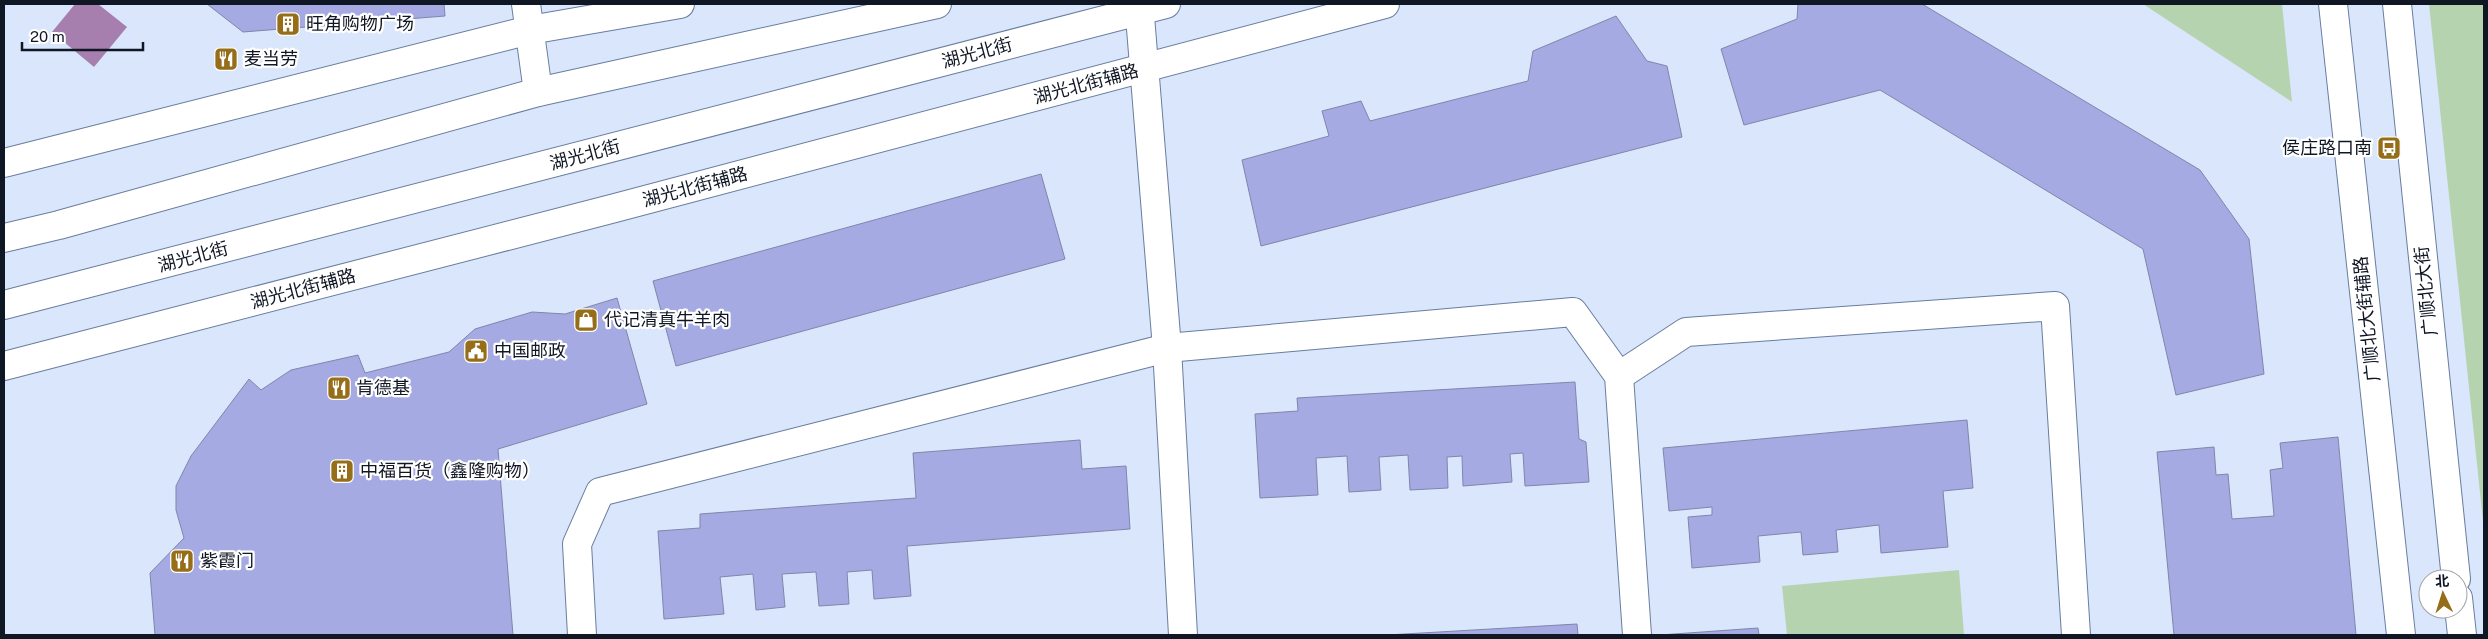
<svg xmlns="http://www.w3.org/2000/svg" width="2488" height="639" font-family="'Public Sans','Noto Sans SC',sans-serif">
  <rect width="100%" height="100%" fill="#d9e6fc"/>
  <g fill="#b6d3b0">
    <polygon points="2143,4 2282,4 2292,102"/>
    <polygon points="2429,4 2484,4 2484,531"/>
    <polygon points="1959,570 1964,635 1787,635 1782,586"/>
  </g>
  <polygon fill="#a77faf" points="75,4 98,4 127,27 94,67 52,32"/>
  <g fill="#a5aae3" stroke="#8185aa">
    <polygon points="207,4 444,4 445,16 243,32"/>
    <polygon points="1798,4 1922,4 2200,170 2249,239 2264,374 2176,395 2143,249 1880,90 1744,125 1721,49 1797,19"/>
    <polygon points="1616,16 1647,61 1667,66 1682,137 1261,246 1242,160 1329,136 1322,111 1361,101 1370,121 1528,81 1533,51"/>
    <polygon points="1041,174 1065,259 676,366 653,281"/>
    <polygon points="617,298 647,404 498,449 513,635 155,635 150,573 184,538 176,510 176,486 191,456 249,379 261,390 291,370 358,355 365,373 449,352 475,329 532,312 565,314"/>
    <polygon points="1575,382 1579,439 1586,442 1589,482 1525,486 1523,453 1510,454 1512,482 1463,486 1462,456 1447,457 1448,488 1410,490 1408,455 1379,457 1381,490 1349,492 1347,456 1316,458 1318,495 1260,498 1255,414 1298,411 1297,398"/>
    <polygon points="1967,420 1973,488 1943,491 1948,547 1881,553 1879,525 1836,530 1838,552 1803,555 1801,532 1758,536 1760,562 1692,568 1688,517 1712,515 1712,507 1669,511 1663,448"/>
    <polygon points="2338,437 2356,635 2174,635 2157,452 2214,447 2216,475 2228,474 2232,519 2274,516 2270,470 2283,468 2280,443"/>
    <polygon points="1080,440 1082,469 1126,466 1130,529 907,546 911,596 874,599 872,570 847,572 849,604 819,606 816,572 782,574 785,607 756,610 753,574 720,577 724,614 664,619 658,531 700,528 700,514 916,498 913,453"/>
    <polygon points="1577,624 1578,635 1387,635"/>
    <polygon points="1758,628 1759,635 1660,635"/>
  </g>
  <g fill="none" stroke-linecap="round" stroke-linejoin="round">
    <g stroke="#697d9d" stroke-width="30">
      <g id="minor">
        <polyline points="526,4 538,92"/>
        <polyline points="1139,4 1167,348 1183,635"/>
        <polyline points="2333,4 2401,635"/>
        <polyline points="4,163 530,30 680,4"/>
        <polyline points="4,366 615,208 1385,4"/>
        <polyline points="1619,376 1686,332 2055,306 2076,635"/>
        <polyline points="582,635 577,544 600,492 1167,348 1573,312 1619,376 1637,635"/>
      </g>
    </g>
    <g stroke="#697d9d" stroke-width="30">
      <g id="tertiary">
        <polyline points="4,238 59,225 538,92 937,4"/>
        <polyline points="4,305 1166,4"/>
      </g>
    </g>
    <g stroke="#697d9d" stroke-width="30">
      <g id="primary">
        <polyline points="2397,4 2456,579"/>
        <polyline points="2458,598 2462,635"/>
      </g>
    </g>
    <use href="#minor" stroke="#fff" stroke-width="28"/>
    <use href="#tertiary" stroke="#fff" stroke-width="28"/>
    <use href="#primary" stroke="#fff" stroke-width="28"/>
  </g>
  <defs>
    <g id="building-square" transform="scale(1.25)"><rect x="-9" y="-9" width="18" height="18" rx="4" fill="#966e19" stroke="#fff"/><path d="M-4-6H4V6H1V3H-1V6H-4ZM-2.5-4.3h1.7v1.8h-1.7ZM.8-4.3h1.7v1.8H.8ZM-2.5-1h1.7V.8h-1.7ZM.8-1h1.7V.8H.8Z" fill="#fff"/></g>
    <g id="restaurant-square" transform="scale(1.25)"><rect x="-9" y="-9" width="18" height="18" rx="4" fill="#966e19" stroke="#fff"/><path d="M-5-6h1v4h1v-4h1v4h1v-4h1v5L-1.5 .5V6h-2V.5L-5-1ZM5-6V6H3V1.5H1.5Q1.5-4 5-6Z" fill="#fff"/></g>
    <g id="bus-square" transform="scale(1.25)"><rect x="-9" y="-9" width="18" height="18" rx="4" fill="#966e19" stroke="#fff"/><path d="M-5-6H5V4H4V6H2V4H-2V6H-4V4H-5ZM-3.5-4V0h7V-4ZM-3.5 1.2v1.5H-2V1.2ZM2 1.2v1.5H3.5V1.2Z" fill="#fff"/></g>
    <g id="shop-square" transform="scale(1.25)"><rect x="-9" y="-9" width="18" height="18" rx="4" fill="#966e19" stroke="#fff"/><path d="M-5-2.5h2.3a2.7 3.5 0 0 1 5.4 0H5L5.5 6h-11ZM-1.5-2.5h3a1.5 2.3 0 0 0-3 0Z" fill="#fff"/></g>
    <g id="civic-square" transform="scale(1.25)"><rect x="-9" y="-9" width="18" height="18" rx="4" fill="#966e19" stroke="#fff"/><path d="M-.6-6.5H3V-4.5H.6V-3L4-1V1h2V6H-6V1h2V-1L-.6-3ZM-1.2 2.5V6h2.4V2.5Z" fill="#fff"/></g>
  </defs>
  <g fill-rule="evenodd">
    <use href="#building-square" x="288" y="24"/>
    <use href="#restaurant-square" x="226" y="59"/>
    <use href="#bus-square" x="2389" y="148"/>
    <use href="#shop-square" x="586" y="320"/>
    <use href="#civic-square" x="476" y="351"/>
    <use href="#restaurant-square" x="339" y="388"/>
    <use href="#building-square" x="342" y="471"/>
    <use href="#restaurant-square" x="182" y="561"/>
  </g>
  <g text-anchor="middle" stroke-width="4.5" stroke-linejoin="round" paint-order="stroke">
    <g font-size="18" fill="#101724" stroke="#fff" text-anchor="start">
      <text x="306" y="30">旺角购物广场</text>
      <text x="244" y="65">麦当劳</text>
      <text x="2372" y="154" text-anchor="end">侯庄路口南</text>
      <text x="604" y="326">代记清真牛羊肉</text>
      <text x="494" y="357">中国邮政</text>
      <text x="356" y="394">肯德基</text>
      <text x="360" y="477">中福百货（鑫隆购物）</text>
      <text x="200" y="567">紫霞门</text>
    </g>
    <g font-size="18" fill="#101724" stroke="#fff">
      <text transform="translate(977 53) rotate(-15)" y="6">湖光北街</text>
      <text transform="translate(1086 84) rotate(-15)" y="6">湖光北街辅路</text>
      <text transform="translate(585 155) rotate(-15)" y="6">湖光北街</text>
      <text transform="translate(695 187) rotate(-15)" y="6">湖光北街辅路</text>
      <text transform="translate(193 257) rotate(-15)" y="6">湖光北街</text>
      <text transform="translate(303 289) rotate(-15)" y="6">湖光北街辅路</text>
      <text transform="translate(2426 291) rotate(-96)" y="6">广顺北大街</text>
      <text transform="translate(2367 319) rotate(-96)" y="6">广顺北大街辅路</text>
    </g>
  </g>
  <rect width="2488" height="639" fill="none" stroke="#101724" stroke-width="10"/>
  <g transform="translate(2443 594) rotate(356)"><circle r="24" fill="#ffffff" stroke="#9fa2a7"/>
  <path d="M0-4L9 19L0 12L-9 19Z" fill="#966e19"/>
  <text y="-8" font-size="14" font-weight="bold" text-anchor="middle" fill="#101724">北</text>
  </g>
  <path d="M22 42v8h121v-8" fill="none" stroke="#101724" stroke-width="2.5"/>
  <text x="30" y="42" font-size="15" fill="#101724" stroke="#ffffff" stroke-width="4" paint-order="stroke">20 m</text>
</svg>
